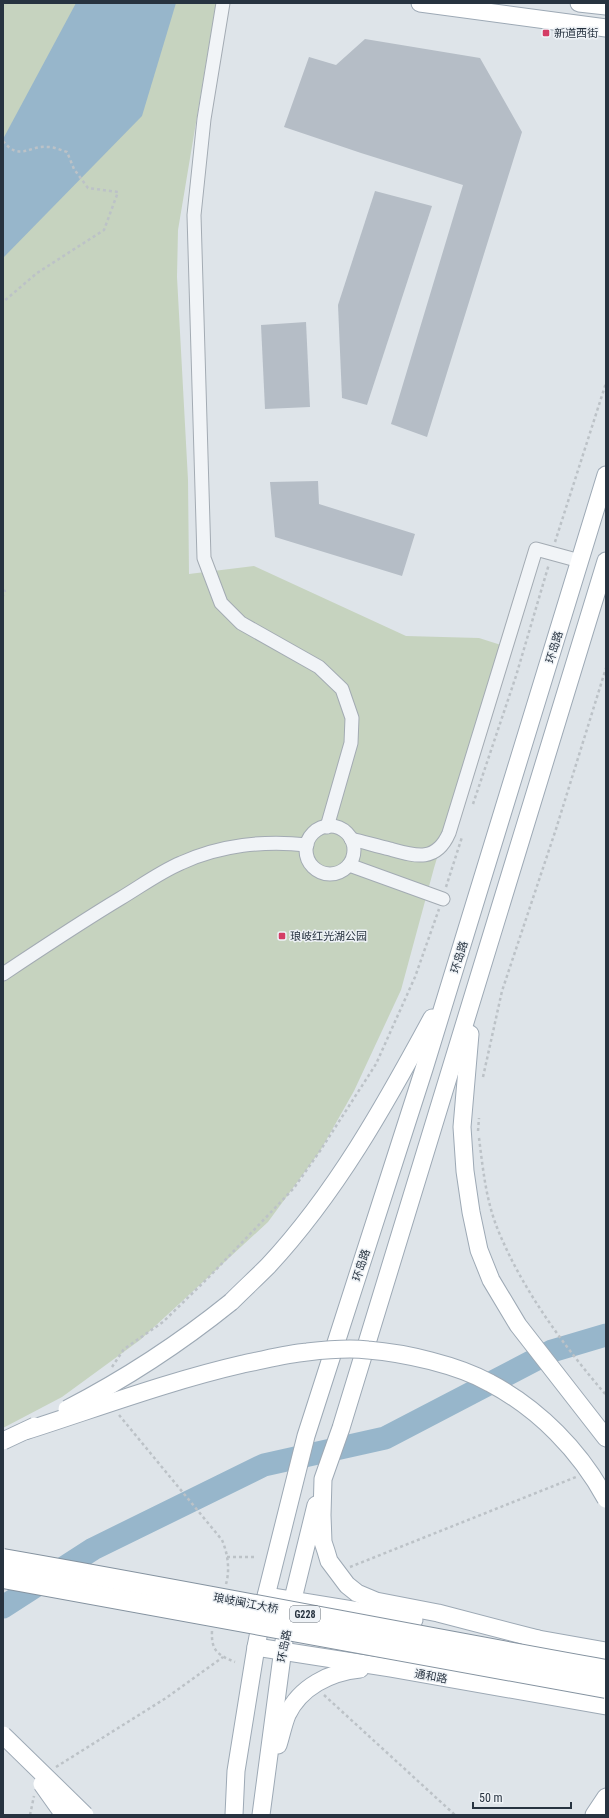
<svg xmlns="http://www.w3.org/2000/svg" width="609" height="1818" font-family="'Roboto Condensed','Noto Sans SC',sans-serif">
  <rect width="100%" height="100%" fill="#dee4e9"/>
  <polygon fill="#c6d3bf" points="3,3 216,3 178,230 177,277 188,480 189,574 254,566 406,636 479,638 501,645 434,868 401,990 354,1091 320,1151 268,1222 140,1340 62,1397 3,1428"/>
  <polygon fill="#97b6cb" points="76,3 176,3 142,116 3,258 3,139"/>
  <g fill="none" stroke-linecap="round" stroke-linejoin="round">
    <polyline stroke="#97b6cb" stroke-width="23" points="3,1607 93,1549 264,1465 385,1438 552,1351 606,1335"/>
  </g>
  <g fill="#b5bdc6">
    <polygon points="365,39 480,58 522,132 427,437 391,424 463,185 361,153 284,127 309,57 336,65"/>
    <polygon points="375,191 432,206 367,405 342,398 338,305"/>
    <polygon points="306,322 310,407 265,409 261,325"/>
    <polygon points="318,481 319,504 415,534 402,576 275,537 270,482"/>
  </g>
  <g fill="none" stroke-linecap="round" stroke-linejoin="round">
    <g stroke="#a3abb3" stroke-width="15">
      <g id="minor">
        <polyline points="223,3 204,119 194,215 204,558 221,603 241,623 319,667 342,689 352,718 351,743 327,827"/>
        <circle cx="330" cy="850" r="24"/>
        <path d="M351 839C364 842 377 846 390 849 415 856 436 863 449 833L536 549 580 561"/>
        <polyline points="349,865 443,899"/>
        <path d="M3 974C42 948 81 922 121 898 141 886 160 872 181 863 220 845 265 840 307 845"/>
      </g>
    </g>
    <g stroke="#9da9b5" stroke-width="19">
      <g id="major">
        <polyline points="420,3 606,28"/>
        <polyline points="579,3 606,6"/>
        <polyline points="470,1034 462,1127 465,1171 471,1212 479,1250 491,1280 518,1325 606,1438"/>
        <path d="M231 1302C243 1290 256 1278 268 1266 336 1193 385 1105 432 1018"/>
        <polyline points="266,1596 414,1620"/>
        <polyline points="290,1611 316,1505"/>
        <polyline points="527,1637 606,1651"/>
        <polyline points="538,1639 438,1613 376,1601 357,1593 347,1585 329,1561 326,1551 323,1542 322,1515 323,1479 341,1428 606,561"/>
        <polyline points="256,1647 391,1668 606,1706"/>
        <path d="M278 1745C281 1736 283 1725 287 1715 300 1687 330 1672 360 1669"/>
        <polyline points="234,1815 236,1771 256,1647 266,1596 306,1436 424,1069 606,475"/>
        <polyline points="261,1815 284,1641"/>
        <polyline points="594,1815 606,1797"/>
      </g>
    </g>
    <g stroke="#bcc2c7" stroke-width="2.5" stroke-dasharray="3 3" stroke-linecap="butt">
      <path d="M3 141C20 162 29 145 48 147 54 147 61 150 67 152L74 169 88 188 118 192 104 230 37 273 3 302"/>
      <polyline points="555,542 606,383"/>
      <polyline points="3,590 5,591 3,596"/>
      <polyline points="473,804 516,676 549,564"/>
      <polyline points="446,887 462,837"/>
      <polyline points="483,1077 502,991 556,829 606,668"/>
      <polyline points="478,1131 479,1118"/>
      <path d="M479 1138C483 1169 486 1201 498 1230 523 1291 564 1346 606 1395"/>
      <polyline points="112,1367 124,1349 163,1322 208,1278 294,1188 320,1151 376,1064 415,977 439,909"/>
      <path d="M119 1415 222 1540C228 1554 230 1570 226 1584"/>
      <polyline points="227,1557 254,1557"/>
      <polyline points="350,1567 576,1477"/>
      <path d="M212 1631C211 1651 218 1655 235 1662"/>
      <polyline points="324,1695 455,1815"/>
      <polyline points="56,1767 166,1698 223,1657"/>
      <polyline points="30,1815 34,1796"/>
    </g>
    <use href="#minor" stroke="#f1f4f7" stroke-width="13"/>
    <use href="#major" stroke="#fff" stroke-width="17"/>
    <g stroke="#9da9b5" stroke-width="19" stroke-linecap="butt">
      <g id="major-bridge">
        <path d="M67 1409C127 1378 179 1344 231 1302"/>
        <path d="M25 1431C97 1408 169 1381 243 1364 264 1360 285 1354 307 1352 324 1350 351 1348 368 1350 405 1353 458 1365 490 1383 539 1409 580 1451 606 1499"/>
        <polyline points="3,1441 35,1426"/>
        <polyline points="3,1735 85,1815"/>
        <polyline points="42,1784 64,1815"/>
      </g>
    </g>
    <g stroke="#8593a0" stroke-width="22" stroke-linecap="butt">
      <g id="highway-bridge">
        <path d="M3 1559C204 1594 405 1634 606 1670"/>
        <polyline points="3,1578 606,1688"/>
      </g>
    </g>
    <use href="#major-bridge" stroke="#fff" stroke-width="17"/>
    <use href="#highway-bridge" stroke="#fff" stroke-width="20"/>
  </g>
  <g fill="#d43d65" stroke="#eef2f6" stroke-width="1.5">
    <rect x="542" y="29" width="8" height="8" rx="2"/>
    <rect x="278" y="932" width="8" height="8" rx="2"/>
  </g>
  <g text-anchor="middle" stroke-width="3" stroke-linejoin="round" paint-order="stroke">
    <rect fill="#eef2f6" stroke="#636c77" stroke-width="1" x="290" y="1606" width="30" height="16" rx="3"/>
    <g font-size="10" font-weight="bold" fill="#273340">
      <text x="305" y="1618">G228</text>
    </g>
    <g font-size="11" fill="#273340" stroke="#eef2f6" text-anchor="start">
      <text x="554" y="37">新道西街</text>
      <text x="290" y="940">琅岐红光湖公园</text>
    </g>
    <g font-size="11" fill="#273340" stroke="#eef2f6">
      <text transform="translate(554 647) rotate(-73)" y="4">环岛路</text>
      <text transform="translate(459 957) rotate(-73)" y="4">环岛路</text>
      <text transform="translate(361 1265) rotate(-72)" y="4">环岛路</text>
      <text transform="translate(246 1603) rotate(11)" y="4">琅岐闽江大桥</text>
      <text transform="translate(284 1646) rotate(-80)" y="4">环岛路</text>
      <text transform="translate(431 1676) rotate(10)" y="4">通和路</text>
    </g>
  </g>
  <rect width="609" height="1818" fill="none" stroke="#273340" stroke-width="8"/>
  <path d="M473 1802v6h98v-6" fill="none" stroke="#273340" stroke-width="2"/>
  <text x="479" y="1802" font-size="12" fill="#273340" stroke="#eef2f6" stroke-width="3" paint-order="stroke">50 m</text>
</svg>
